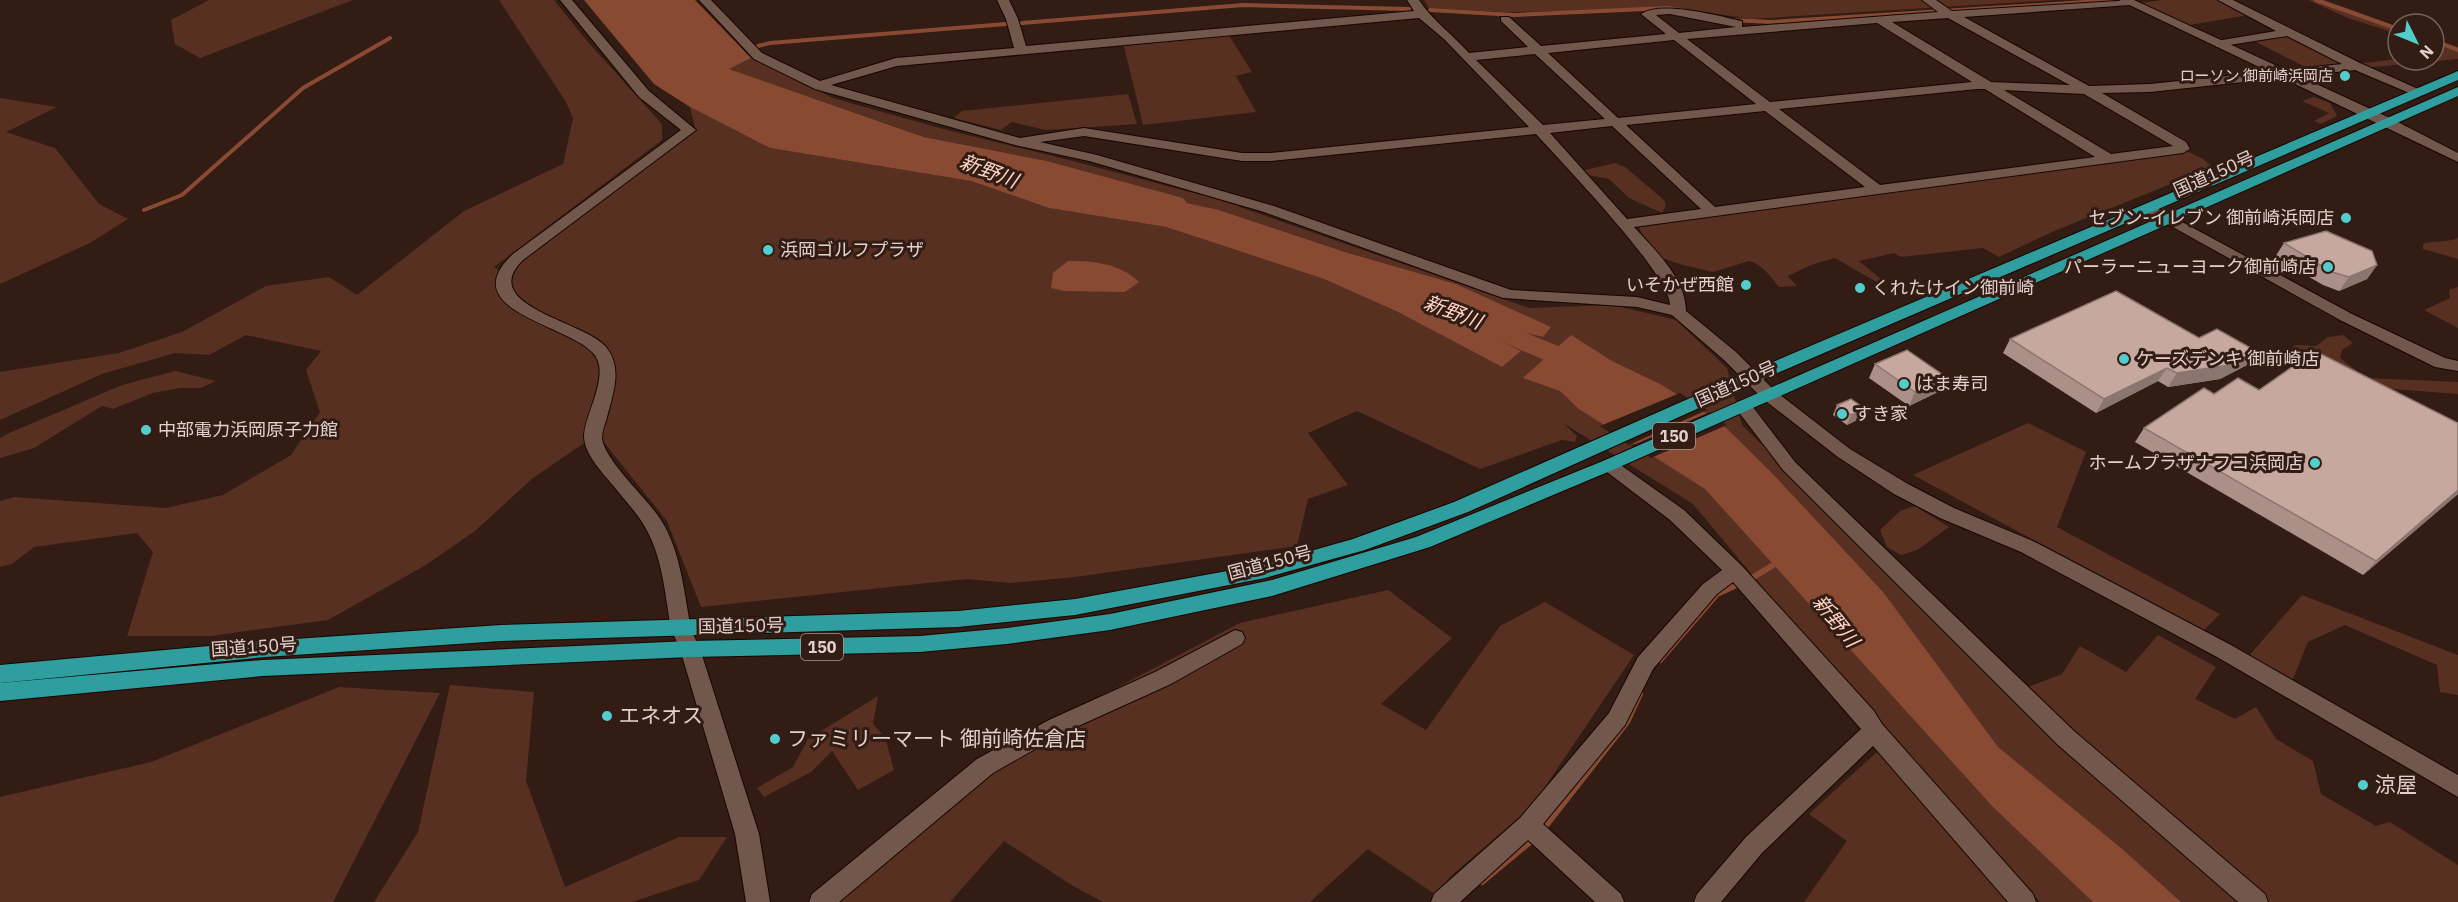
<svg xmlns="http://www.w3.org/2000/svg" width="2458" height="902" font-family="'IBM Plex Sans','Noto Sans JP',sans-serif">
  <rect width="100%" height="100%" fill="#321c13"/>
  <g fill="#573022">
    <polygon points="209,0 353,0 200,58 175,44 171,20"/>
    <polygon points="499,0 554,0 587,41 662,124 662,140 494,267 508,276 514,265 696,131 690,107 770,148 971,181 1049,208 1166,227 1324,279 1398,312 1502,367 1520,351 1440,313 1543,337 1456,284 1345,252 1219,210 1187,203 1182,198 1047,161 925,137 728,69 751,58 833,98 943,129 1073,161 1220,200 1529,308 1613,305 1676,320 1727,368 1742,425 1822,503 2065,727 2028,687 2062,674 2080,646 2126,672 2158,635 2216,667 2195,699 2235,719 2256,707 2276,739 2313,761 2321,794 2376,826 2390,822 2458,865 2458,902 2040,902 1865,710 1693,504 1563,423 1577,436 1575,442 1562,440 1480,469 1357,411 1308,433 1348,485 1308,499 1297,546 1075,577 1010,583 966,579 701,607 667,521 602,440 584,443 533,478 475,531 426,565 328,620 211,636 127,636 153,552 137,533 34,547 12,564 0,567 0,501 14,497 166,508 223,495 291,455 320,412 306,370 321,351 246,335 209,355 175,353 102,374 0,420 0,372 119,353 182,332 266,286 329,277 357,295 464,211 563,164 573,118 566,102"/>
    <polygon points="1424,0 2055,0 1752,19 1684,9 1505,12 1429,8"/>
    <polygon points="2162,0 2219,0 2248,15 2190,25 2140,3"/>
    <polygon points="2308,0 2325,0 2398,27 2398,34 2348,18"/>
    <polygon points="1228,34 1252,72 1236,76 1256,112 1143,125 1124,46"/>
    <polygon points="2292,34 2350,63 2311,70 2250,39"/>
    <polygon points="2434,39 2458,47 2458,59 2363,68 2356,64 2398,59 2434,60"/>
    <polygon points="1128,94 1137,124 1046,130 1012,122 1001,130 954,118 962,111"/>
    <polygon points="2314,97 2330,103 2337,116 2321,124 2314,121 2329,113 2302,101"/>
    <polygon points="0,98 57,107 6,132 55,148 99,204 128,219 90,243 0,284"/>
    <path d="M2183 149 2203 159 2213 167 2052 232 1999 257 1983 248 1901 257 1894 253 1859 261 1887 284H1880L1835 258 1811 265 1788 276 1797 286 1779 287C1771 277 1762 264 1749 261L1713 272 1683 265 1662 258 1645 241 1639 227Z"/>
    <polygon points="1615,163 1625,167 1664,200 1666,205 1662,213 1629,198 1609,179 1587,175 1581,171"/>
    <path d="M2458 238V259L2423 249V244C2434 240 2446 243 2458 238Z"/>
    <polygon points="2458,287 2458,328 2424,310 2450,298 2449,290"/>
    <polygon points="2343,335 2353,343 2342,350 2340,358 2366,378 2458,382 2458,394 2379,388 2300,361 2289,351 2295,345 2316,346 2328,337"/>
    <polygon points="175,371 216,381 201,388 180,388 153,393 113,409 102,406 34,448 0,458 0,438 7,434 122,385"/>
    <polygon points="2028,423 2086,452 2057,527 2220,614 2203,631 1913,475"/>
    <polygon points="1915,506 1949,527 1917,550 1901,555 1887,547 1880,530 1900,511"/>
    <polygon points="1388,590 1452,638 1381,704 1426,730 1500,626 1545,602 1634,655 1532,806 1451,876 1436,895 1368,849 1310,902 1103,902 1073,886 1004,841 950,902 830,902 948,803 1073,719 1095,699 1240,623"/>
    <polygon points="2302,595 2458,655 2458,695 2440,692 2437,665 2345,625 2308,642 2292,681 2248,657"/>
    <polygon points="450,685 534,692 526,781 565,887 679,837 727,837 699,880 632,902 374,902 418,832"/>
    <polygon points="339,687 440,693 333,902 0,902 0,797 151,762"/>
    <polygon points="878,696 873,724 885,737 894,770 858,790 832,751 811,772 764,797 757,788 793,767 808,739"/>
    <polygon points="1878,751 2012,902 1804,902 1847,841 1809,814"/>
  </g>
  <g fill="#894a33">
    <polygon points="584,0 695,0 751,58 729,69 924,137 1047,161 1183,198 1187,203 1219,210 1345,252 1456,284 1551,327 1543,337 1444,314 1521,351 1502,367 1398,312 1324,279 1166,227 1049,208 971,181 770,148 690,107 654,84"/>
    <path d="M1068 261C1094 261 1119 263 1139 282L1125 292 1065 291 1051 288 1053 273Z"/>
    <polygon points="1571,335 1612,361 1662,385 1719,421 1772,473 1883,592 1998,747 2121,848 2181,902 2093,902 1993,807 1705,489 1579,409 1560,391 1523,378"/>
  </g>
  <g fill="#321c13">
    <polygon points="1680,393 1707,410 1629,445 1600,426"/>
    <polygon points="1710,412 1727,425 1651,458 1631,446"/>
  </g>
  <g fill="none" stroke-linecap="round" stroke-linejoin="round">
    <g stroke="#894a33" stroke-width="4">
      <polyline points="2316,0 2398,29"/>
      <polyline points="1430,10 1515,15 1667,8 1694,12"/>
      <polyline points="1732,20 1771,22 2117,0"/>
      <polyline points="1022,23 1243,5 1409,9"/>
      <polyline points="2434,41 2458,50"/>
      <polyline points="758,46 770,43 1006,24"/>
      <polyline points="144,210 182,195 303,88 390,38"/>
    </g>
    <g stroke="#894a33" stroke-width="6">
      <polyline points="1660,660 1717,594 1752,578 1778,562"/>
      <polyline points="1541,832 1627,722 1640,694"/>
      <polyline points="1482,882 1535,838"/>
    </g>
    <polygon fill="#894a33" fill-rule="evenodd" points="1441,298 1597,362 1601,368 1597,374 1587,377 1577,374 1432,312 1428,306 1432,300"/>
    <g stroke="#190602" stroke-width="2">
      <g id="street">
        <path d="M560 0H572L649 91 696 130 523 260C476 306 585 321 606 347 624 369 612 396 606 421 604 426 602 433 602 439 606 462 647 498 661 520 681 552 684 592 691 629L688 635 681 637 674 635 671 629C665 595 663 558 645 527 639 516 629 505 620 494 609 479 585 458 584 437 584 414 612 374 593 353 567 324 453 310 513 254L681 130 639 97Z"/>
        <path d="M699 0H711L762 53 820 81 896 58 1014 48 1006 19 997 0H1009L1018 19 1026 46 1414 11 1407 0H1419C1432 20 1453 35 1469 53L1528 47 1501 21V17H1509L1541 46 1666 34 1641 14C1661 0 1719 16 1742 21V27L1938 12 1922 0H1936L1952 11 2134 0V4L2130 5 1964 17 2089 86 2150 84 2342 64 2287 36 2216 47V41L2276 31 2218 0H2233L2360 63 2425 92 2424 95H2414L2355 70 2150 92 2102 93 2186 142 2190 149 2183 153 1634 227C1655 250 1686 279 1686 311L1736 352 1775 391 1778 395 1775 399H1763L1724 360 1672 315 1637 307 1503 298 1264 212 1089 161 1015 145 815 89 754 59ZM1670 14 1736 27 1679 33 1656 15ZM1419 18 1444 39 1529 127 1271 153H1242L1084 128 1020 138 831 85 897 66ZM1948 18 2064 82 2070 85 1991 82 1892 22ZM1877 23 1972 82 1770 102 1687 39ZM1674 40 1756 104 1618 118 1548 53ZM1535 54 1605 119 1543 125 1476 60ZM1977 89H1985L2095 157 1880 185 1779 109ZM2004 90 2084 94 2173 146 2111 154ZM1765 111 1865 187 1715 207 1626 125ZM1612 126 1701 209 1627 219 1550 133ZM1536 134C1562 163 1670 274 1670 305L1637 297 1511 290 1274 206 1097 155 1040 142 1084 136 1242 161H1271Z"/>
        <polygon points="2149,204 2352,314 2445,358 2458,361 2458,371 2435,367 2340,320 2144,211 2142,208 2144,205"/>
        <polygon points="1743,400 1749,402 1795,462 2074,731 2265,894 2268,902 2238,902 2058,745 1783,470 1734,406 1737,402"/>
        <polygon points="1609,459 1615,461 1684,510 1742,566 1874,711 1882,724 2033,894 2036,902 2008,902 1873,746 1762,853 1721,902 1694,902 1697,894 1746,837 1861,729 1733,582 1717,594 1653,669 1625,725 1543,824 1621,894 1624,902 1595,902 1528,840 1460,902 1431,902 1434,894 1520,818 1609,713 1638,657 1703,584 1722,570 1670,520 1603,469 1600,465 1603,461"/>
        <polygon points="1235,630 1242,632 1245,638 1242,644 1171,684 1065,732 993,773 839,902 809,902 812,894 977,759 1049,720 1155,672"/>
      </g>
    </g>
    <g stroke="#190602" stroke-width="2">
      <g id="secondary">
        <polygon points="2119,0 2134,0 2392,119 2458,153 2458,162"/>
        <polygon points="1769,389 1775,391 1850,449 1908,484 1954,508 2035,542 2231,645 2458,775 2458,797 2217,657 2021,552 1940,518 1894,494 1838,457 1763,399 1760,395 1763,391"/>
        <polygon points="681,621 688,623 700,649 759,834 770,902 746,902 735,834 680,649 671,629 674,623"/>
      </g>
    </g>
    <g stroke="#190602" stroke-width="2">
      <g id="highway">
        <polygon points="2458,71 2458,80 1759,381 1468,512 1365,550 1265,578 1075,615 958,627 501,641 265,657 0,683 0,665 265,641 501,625 958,611 1075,599 1265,564 1353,539 1454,502 1747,373"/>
        <polygon points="2458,87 2458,96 1615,469 1430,547 1272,596 1110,630 1007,644 920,652 690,657 263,676 0,701 0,683 263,660 690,641 920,636 1007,628 1110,614 1272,580 1416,537 1603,461"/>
      </g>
    </g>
    <use href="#street" fill="#72574d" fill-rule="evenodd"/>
    <use href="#secondary" fill="#72574d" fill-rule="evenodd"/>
    <use href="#highway" fill="#2e9f9e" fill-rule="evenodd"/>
  </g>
  <g fill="#ab9088">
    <polygon points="2284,243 2377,265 2367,279 2339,291 2323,285 2275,257"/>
    <polygon points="2199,338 2256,351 2247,365 2220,379 2168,387 2158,381 2096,413 2003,353 2010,339"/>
    <polygon points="1875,364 1946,377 1940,391 1909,406 1869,378"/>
    <polygon points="2259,390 2458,423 2458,494 2363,575 2135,442 2144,428 2214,394"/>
    <polygon points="1837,405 1865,409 1861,418 1847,425 1833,415"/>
  </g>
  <g fill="#8b766f">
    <polygon points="2377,265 2367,279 2339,291 2349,277"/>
    <polygon points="2256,351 2247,365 2220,379 2168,387 2177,373"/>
    <polygon points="2167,368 2158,381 2096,413 2104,399"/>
    <polygon points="1946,377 1940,391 1909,406 1915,392"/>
    <polygon points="1865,409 1861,418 1847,425 1851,415"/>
    <polygon points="2458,490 2458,494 2363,575 2376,561"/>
  </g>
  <g fill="#c7a89e" stroke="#8b766f" stroke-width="1.5">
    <polygon points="2326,231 2372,251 2377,265 2349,277 2332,272 2284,243"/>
    <polygon points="2116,291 2199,338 2217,329 2256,351 2229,365 2177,373 2167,368 2104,399 2010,339"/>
    <polygon points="1907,350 1946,377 1915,392 1875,364"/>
    <polygon points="2315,351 2458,423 2458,490 2376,561 2144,428 2204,388 2214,394 2238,378 2259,390"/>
    <polygon points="1851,399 1865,409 1851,415 1837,405"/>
  </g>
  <g fill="#53cdcb" stroke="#321c13" stroke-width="2">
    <circle cx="2345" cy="76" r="6"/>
    <circle cx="2346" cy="218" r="6"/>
    <circle cx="768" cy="250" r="6"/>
    <circle cx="2328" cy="267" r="6"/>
    <circle cx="1746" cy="285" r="6"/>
    <circle cx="1860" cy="288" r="6"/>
    <circle cx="2124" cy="359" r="6"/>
    <circle cx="1904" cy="384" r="6"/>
    <circle cx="1842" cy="414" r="6"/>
    <circle cx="146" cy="430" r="6"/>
    <circle cx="2315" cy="463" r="6"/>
    <circle cx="607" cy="716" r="6"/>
    <circle cx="775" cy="739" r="6"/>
    <circle cx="2363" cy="785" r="6"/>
  </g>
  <g text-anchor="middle" stroke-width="6" stroke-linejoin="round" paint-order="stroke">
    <g font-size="15" fill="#e1d0cb" stroke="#321c13" text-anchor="end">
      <text x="2333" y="81">ローソン 御前崎浜岡店</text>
    </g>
    <g fill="#321c13" stroke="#ac9a94" stroke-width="1.5">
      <rect x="1653" y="423" width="42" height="26" rx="4.5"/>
      <rect x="801" y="634" width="42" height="26" rx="4.5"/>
    </g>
    <g font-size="16" font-weight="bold" fill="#e1d0cb">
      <text x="1674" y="442">150</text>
      <text x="822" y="653">150</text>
    </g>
    <g font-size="18" fill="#e1d0cb" stroke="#321c13">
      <text transform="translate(2214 174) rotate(-24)" y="6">国道150号</text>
      <text transform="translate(1736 384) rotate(-24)" y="6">国道150号</text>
      <text transform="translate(1270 563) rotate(-15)" y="6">国道150号</text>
      <text transform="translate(741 626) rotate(-1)" y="6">国道150号</text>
      <text transform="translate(254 647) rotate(-4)" y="6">国道150号</text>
    </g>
    <g font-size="18" fill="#e1d0cb" stroke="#321c13" text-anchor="start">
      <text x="2334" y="224" text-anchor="end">セブン-イレブン 御前崎浜岡店</text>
      <text x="780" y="256">浜岡ゴルフプラザ</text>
      <text x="2316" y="273" text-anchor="end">パーラーニューヨーク御前崎店</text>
      <text x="1734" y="291" text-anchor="end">いそかぜ西館</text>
      <text x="1872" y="294">くれたけイン御前崎</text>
      <text x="2136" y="365">ケーズデンキ 御前崎店</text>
      <text x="1916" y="390">はま寿司</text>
      <text x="1854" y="420">すき家</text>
      <text x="158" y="436">中部電力浜岡原子力館</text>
      <text x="2303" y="469" text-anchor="end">ホームプラザナフコ浜岡店</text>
    </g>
    <g font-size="20" font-style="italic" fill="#fed6c8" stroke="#321c13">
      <text transform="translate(989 171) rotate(21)" y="7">新野川</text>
      <text transform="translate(1453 312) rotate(21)" y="7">新野川</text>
      <text transform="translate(1836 621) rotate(51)" y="7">新野川</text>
    </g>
    <g font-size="21" fill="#e1d0cb" stroke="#321c13" text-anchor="start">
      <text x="619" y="723">エネオス</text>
      <text x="787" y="746">ファミリーマート 御前崎佐倉店</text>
      <text x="2375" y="792">涼屋</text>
    </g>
  </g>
  <g transform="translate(2416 42) rotate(133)"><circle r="28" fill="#321c13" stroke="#78645d" stroke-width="1.5"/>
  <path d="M0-4.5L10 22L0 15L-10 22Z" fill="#53cdcb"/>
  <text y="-9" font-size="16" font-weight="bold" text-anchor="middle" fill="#e1d0cb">N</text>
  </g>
</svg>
